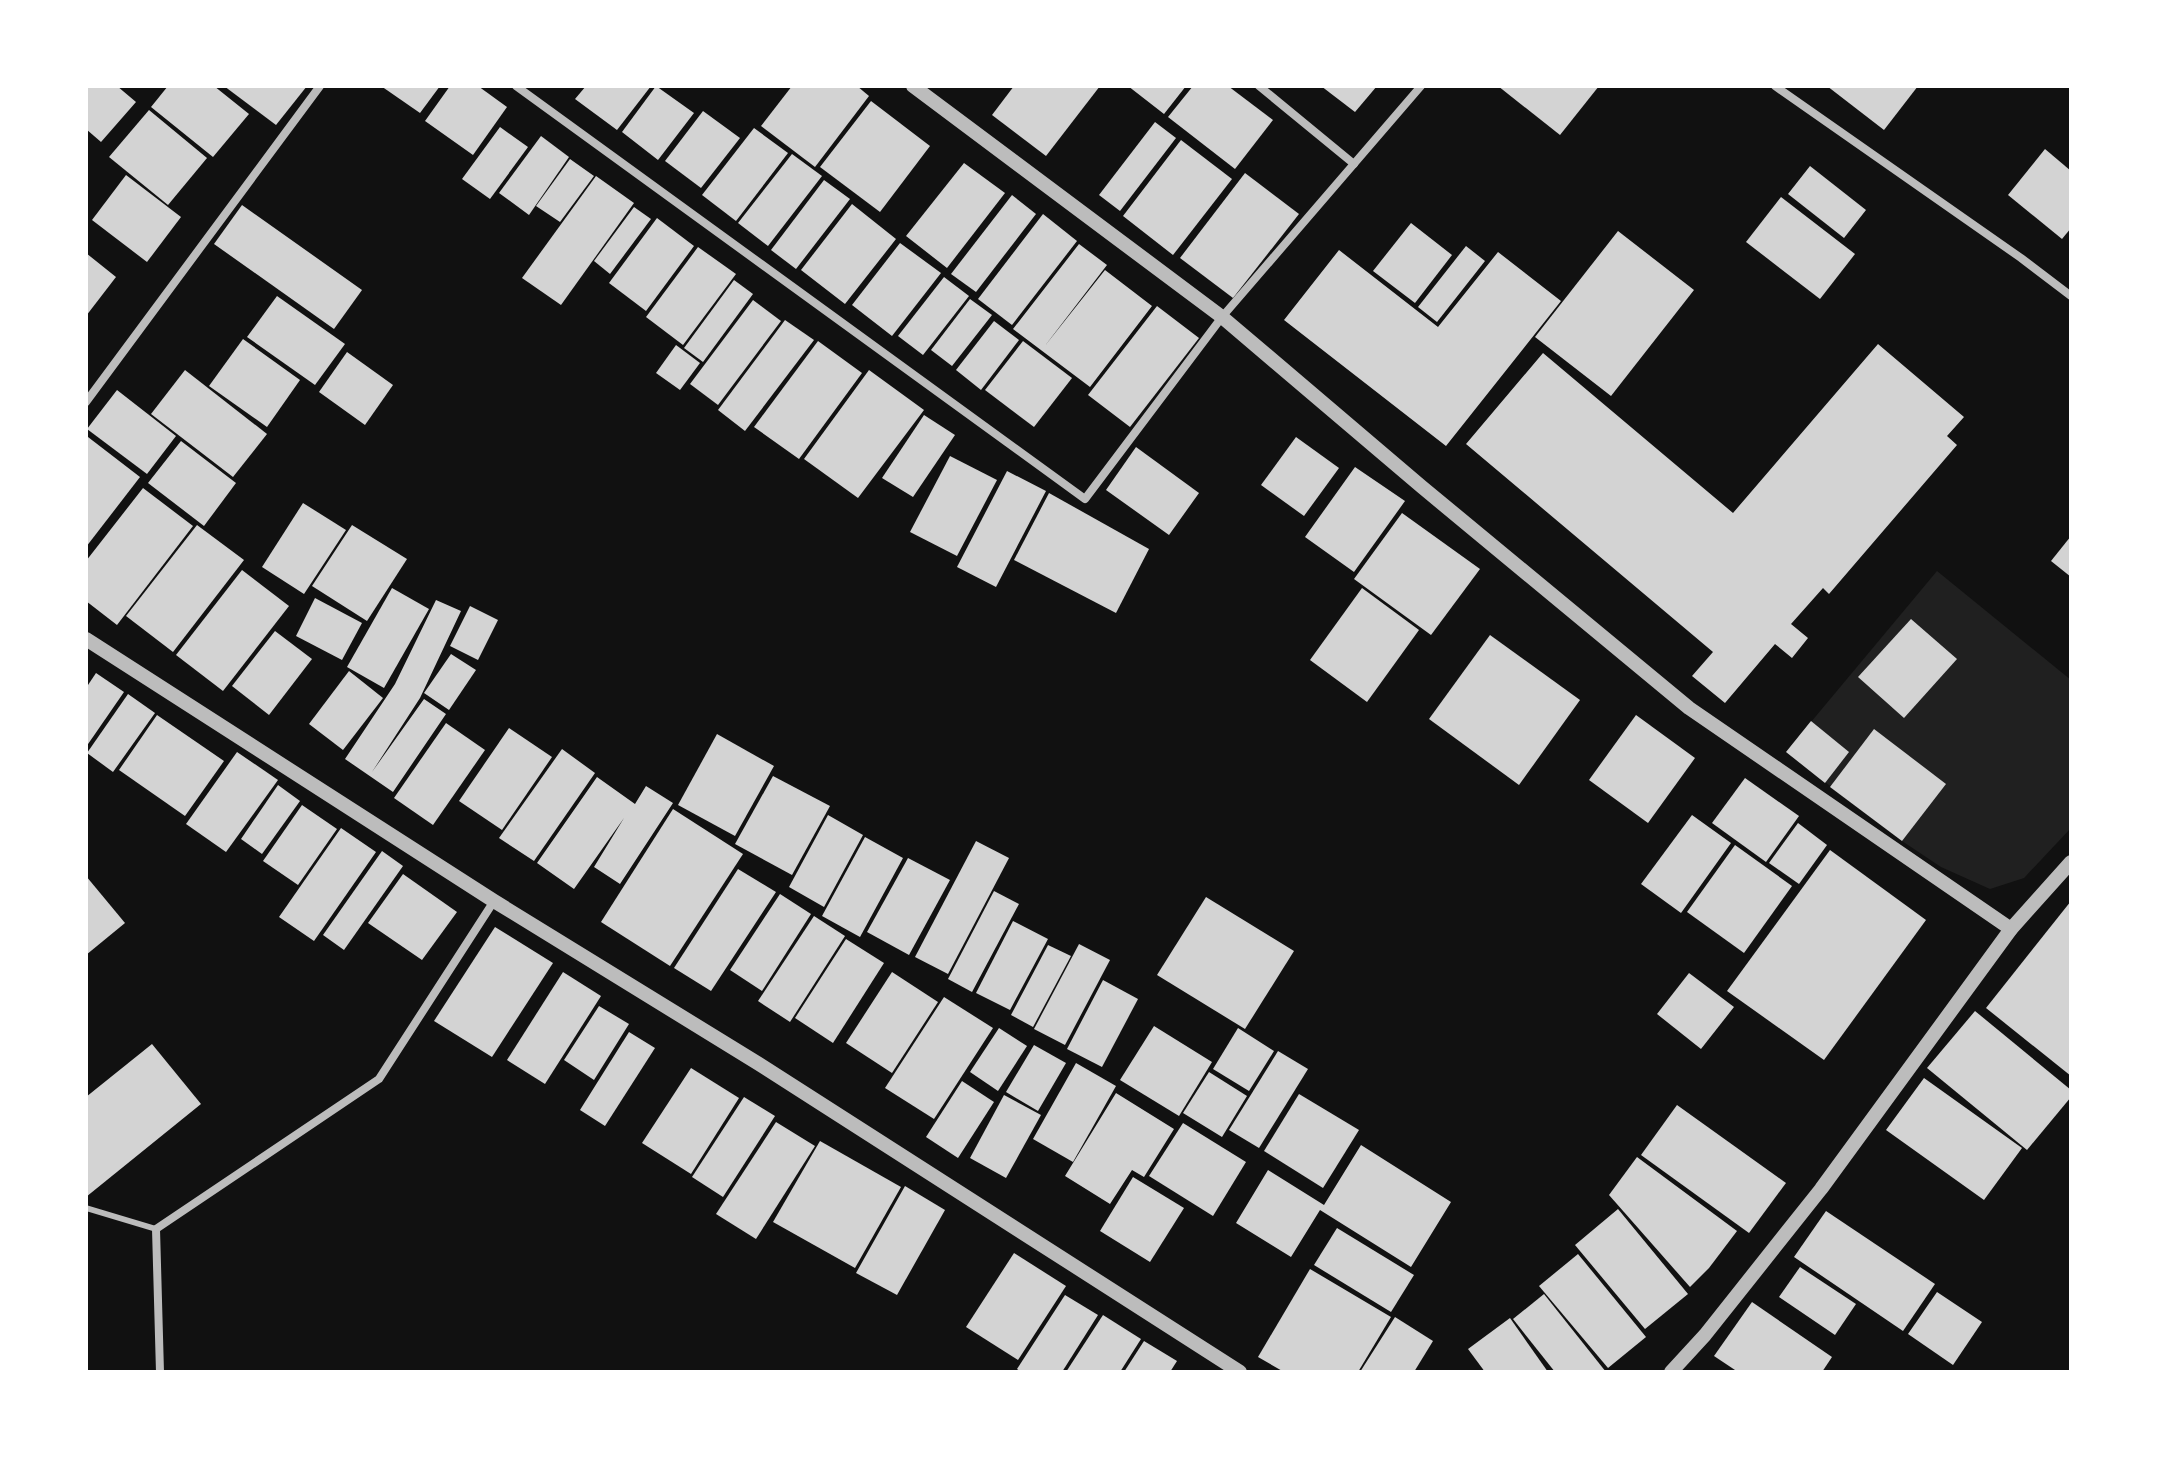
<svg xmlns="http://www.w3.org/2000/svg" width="2157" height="1458" font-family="'Varela Round',sans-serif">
  <rect width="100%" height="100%" fill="#111"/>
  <polygon fill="#202020" points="1937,571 2071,680 2071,828 2024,878 1990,889 1941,867 1902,841 1786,752"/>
  <g fill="#d3d3d3">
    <polygon points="86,86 117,86 136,102 101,142 86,129"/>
    <polygon points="168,86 214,86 249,114 213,157 151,107"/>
    <polygon points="224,86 307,86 276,125"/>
    <polygon points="381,86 440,86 420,113"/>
    <polygon points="450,86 478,86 507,107 473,155 425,121"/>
    <polygon points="586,86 651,86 617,130 575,99"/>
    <polygon points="656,86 694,113 658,160 622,132"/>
    <polygon points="792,86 857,86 869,96 815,167 761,126"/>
    <polygon points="1014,86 1100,86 1046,156 992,115"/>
    <polygon points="1128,86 1186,86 1164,114"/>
    <polygon points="1193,86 1228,86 1273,120 1235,169 1168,117"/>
    <polygon points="1321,86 1377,86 1355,112"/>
    <polygon points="1498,86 1599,86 1560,135"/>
    <polygon points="1827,86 1918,86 1884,130"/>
    <polygon points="871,101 930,146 880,212 820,167"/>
    <polygon points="149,110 207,158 168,205 109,157"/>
    <polygon points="703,111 740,138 701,188 665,161"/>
    <polygon points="1155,122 1176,138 1120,211 1099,195"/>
    <polygon points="500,127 528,147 490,199 462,179"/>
    <polygon points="754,128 788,153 736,221 702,195"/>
    <polygon points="541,136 569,157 529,215 499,193"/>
    <polygon points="1181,140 1232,179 1173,255 1123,216"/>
    <polygon points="2045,149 2071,171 2071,228 2062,239 2008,195"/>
    <polygon points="792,154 822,176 768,246 738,223"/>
    <polygon points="570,159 594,176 560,222 536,206"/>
    <polygon points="964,163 1005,193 947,268 906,236"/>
    <polygon points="1810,166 1866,210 1844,238 1788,194"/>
    <polygon points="1245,173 1299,214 1233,298 1180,258"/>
    <polygon points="126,175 181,217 147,262 92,220"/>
    <polygon points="596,176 634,203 561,305 522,278"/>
    <polygon points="824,180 850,199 796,269 771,250"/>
    <polygon points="1012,195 1036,214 976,292 951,274"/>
    <polygon points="1781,197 1855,254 1820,299 1746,242"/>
    <polygon points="852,204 896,239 845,304 801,270"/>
    <polygon points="242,205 362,290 334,329 214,244"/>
    <polygon points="634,207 651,219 610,274 594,261"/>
    <polygon points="1043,214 1077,241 1012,325 978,299"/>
    <polygon points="657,218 694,246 646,311 609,283"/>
    <polygon points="1411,223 1452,255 1415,303 1373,271"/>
    <polygon points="1618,231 1694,290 1611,396 1535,337"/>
    <polygon points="900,243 941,273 892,336 852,305"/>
    <polygon points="1079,244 1107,265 1044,347 1105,270 1152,306 1090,387 1013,329"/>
    <polygon points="1466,246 1485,261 1437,322 1418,307"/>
    <polygon points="698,247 736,274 683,345 646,317"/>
    <polygon points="1339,250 1438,327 1498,252 1561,301 1446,446 1284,320"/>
    <polygon points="86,253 116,277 86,316"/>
    <polygon points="944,277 969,296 923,355 898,336"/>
    <polygon points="734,280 753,294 703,362 684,348"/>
    <polygon points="277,296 345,344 315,385 247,337"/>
    <polygon points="970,299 992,315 952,366 931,350"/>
    <polygon points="753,300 781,321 718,405 690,384"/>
    <polygon points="1157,306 1199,338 1130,427 1088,395"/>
    <polygon points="785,320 814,340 745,431 718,410"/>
    <polygon points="994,321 1019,340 981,390 956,370"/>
    <polygon points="243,339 300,380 267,427 209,386"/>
    <polygon points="818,341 862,373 799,459 754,427"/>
    <polygon points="1023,341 1072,378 1034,427 985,390"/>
    <polygon points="1878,344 1964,417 1947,436 1957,445 1829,594 1823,588 1791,624 1808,638 1792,658 1775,644 1725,703 1692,676 1713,652 1466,444 1543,353 1733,513"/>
    <polygon points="676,345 700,363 680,390 656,373"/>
    <polygon points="347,352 393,385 365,425 319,392"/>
    <polygon points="185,370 267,434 233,477 151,414"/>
    <polygon points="869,370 924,410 858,498 804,459"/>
    <polygon points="117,390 176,436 147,474 87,429"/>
    <polygon points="924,415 955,435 913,497 882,478"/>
    <polygon points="88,437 140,477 86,547 86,439"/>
    <polygon points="1296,437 1339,468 1304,516 1261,485"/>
    <polygon points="181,441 236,483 204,526 148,483"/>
    <polygon points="1136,447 1199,493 1169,535 1106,490"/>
    <polygon points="950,456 997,480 957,556 910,532"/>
    <polygon points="1355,467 1405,501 1354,572 1305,537"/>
    <polygon points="1007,471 1046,491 996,587 957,567"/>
    <polygon points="143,488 193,526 117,625 86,601 86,561"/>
    <polygon points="1049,493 1149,549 1116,613 1014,560"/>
    <polygon points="303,503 346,530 304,594 262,567"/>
    <polygon points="1402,513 1480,569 1431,635 1354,579"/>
    <polygon points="197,525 244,560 173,652 126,616"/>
    <polygon points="352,525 407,559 367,621 312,586"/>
    <polygon points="2071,536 2071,577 2051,561"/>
    <polygon points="242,570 289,606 223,691 176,655"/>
    <polygon points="392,588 429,609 384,688 347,667"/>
    <polygon points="1362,588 1419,630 1367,702 1310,660"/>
    <polygon points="315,598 362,623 342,660 296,636"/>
    <polygon points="436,600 461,611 420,698 372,772 424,699 446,714 393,792 345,759 395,684"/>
    <polygon points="470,606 498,620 478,660 450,646"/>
    <polygon points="1911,619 1957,659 1904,718 1858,677"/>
    <polygon points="275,631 312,659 269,715 232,686"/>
    <polygon points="1490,635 1580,700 1519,785 1429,719"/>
    <polygon points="451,654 476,670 449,710 424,693"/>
    <polygon points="349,671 383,698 343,750 309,724"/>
    <polygon points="96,673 124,692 86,747 86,688"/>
    <polygon points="128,694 155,713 113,772 87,753"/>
    <polygon points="157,715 224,761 185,816 119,770"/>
    <polygon points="1636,715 1695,758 1648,823 1589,780"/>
    <polygon points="1811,721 1849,752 1825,783 1786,752"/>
    <polygon points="446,723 485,750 433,825 394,798"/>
    <polygon points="509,728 552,757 502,830 459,801"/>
    <polygon points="1874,729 1946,784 1902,841 1830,787"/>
    <polygon points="717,734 774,766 735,836 678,805"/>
    <polygon points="562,749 595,773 534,861 499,838"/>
    <polygon points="237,752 278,780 226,852 186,824"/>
    <polygon points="773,776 830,806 792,875 735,844"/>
    <polygon points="597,777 635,804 646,786 673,803 620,884 594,867 624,818 574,889 537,863"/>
    <polygon points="1745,778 1799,816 1766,862 1712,823"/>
    <polygon points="278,785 300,801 262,854 241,839"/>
    <polygon points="302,805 337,829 298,885 263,861"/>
    <polygon points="673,809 743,854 670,966 601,922"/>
    <polygon points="828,815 863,835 824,907 789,887"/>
    <polygon points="1692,815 1731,843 1681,913 1641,884"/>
    <polygon points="1798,823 1827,845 1799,884 1769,863"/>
    <polygon points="341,828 376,852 314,941 279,917"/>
    <polygon points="865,837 903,858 860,937 822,916"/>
    <polygon points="976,841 1009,858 948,974 915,957"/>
    <polygon points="1735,845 1792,886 1744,953 1687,912"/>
    <polygon points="1830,850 1926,920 1824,1060 1727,991"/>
    <polygon points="382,851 403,866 344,950 323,935"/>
    <polygon points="908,858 950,880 909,955 867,932"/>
    <polygon points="738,869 776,892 711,991 674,968"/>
    <polygon points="403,874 457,912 422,960 368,923"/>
    <polygon points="86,876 125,923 86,955"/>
    <polygon points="994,891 1019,904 972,992 948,979"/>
    <polygon points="780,894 811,914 762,991 730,970"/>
    <polygon points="1206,897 1294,951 1245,1029 1157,975"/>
    <polygon points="2071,901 2071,1076 1986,1008"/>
    <polygon points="814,916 845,936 790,1022 758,1001"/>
    <polygon points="1013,921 1048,939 1010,1010 976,993"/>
    <polygon points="495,927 553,963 492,1057 434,1021"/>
    <polygon points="846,939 884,963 833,1043 795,1018"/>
    <polygon points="1079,944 1110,960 1065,1045 1034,1029"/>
    <polygon points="1048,945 1071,956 1033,1027 1011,1015"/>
    <polygon points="563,972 601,996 545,1084 507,1060"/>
    <polygon points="892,972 938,1002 892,1073 846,1043"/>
    <polygon points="1689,973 1734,1007 1701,1049 1657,1014"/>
    <polygon points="1103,980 1138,999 1102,1067 1067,1049"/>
    <polygon points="944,997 993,1028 934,1119 885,1088"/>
    <polygon points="599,1006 629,1024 594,1080 564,1060"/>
    <polygon points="1975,1011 2071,1090 2071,1097 2027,1150 1927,1068"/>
    <polygon points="1154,1026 1212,1062 1179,1116 1120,1080"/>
    <polygon points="999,1028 1027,1046 998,1091 970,1072"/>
    <polygon points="1238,1028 1274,1051 1249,1091 1213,1069"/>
    <polygon points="629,1032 655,1048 605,1126 580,1110"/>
    <polygon points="152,1044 201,1104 86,1197 86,1097"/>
    <polygon points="1034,1045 1066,1063 1038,1111 1006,1092"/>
    <polygon points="1278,1051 1308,1069 1259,1148 1229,1130"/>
    <polygon points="1076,1063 1116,1086 1073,1162 1033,1139"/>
    <polygon points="691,1068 739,1098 691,1174 642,1143"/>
    <polygon points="1209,1072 1247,1096 1222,1137 1183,1113"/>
    <polygon points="1924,1078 2022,1148 1984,1200 1886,1130"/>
    <polygon points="962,1081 994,1102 958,1158 926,1137"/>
    <polygon points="1116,1093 1174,1129 1144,1177 1132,1170 1110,1204 1065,1176"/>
    <polygon points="1299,1094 1359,1130 1323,1188 1264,1151"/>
    <polygon points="1004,1095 1041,1115 1006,1178 970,1158"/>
    <polygon points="744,1097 775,1116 723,1197 692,1177"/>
    <polygon points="1677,1105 1786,1183 1749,1233 1641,1155"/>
    <polygon points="776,1122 815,1146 756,1239 716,1214"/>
    <polygon points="1183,1123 1246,1162 1213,1216 1149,1176"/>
    <polygon points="820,1141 901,1187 855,1268 773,1222"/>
    <polygon points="1361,1145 1451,1202 1411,1267 1320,1210 1291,1257 1236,1223 1268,1170 1324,1205"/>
    <polygon points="1637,1157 1737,1231 1709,1268 1690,1287 1609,1195"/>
    <polygon points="1133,1177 1184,1208 1150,1262 1100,1231"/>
    <polygon points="905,1186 945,1210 897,1295 856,1273"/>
    <polygon points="1618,1209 1688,1294 1645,1329 1575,1245"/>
    <polygon points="1826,1211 1935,1284 1903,1331 1794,1257"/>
    <polygon points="1337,1228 1414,1275 1391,1312 1314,1265"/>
    <polygon points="1014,1253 1066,1286 1018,1360 966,1327"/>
    <polygon points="1578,1254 1646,1337 1608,1368 1539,1286"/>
    <polygon points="1800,1267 1856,1304 1835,1335 1779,1297"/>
    <polygon points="1310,1269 1391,1317 1358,1372 1284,1372 1258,1357"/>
    <polygon points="1937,1292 1982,1322 1953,1365 1908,1334"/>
    <polygon points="1544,1294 1606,1372 1555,1372 1513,1319"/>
    <polygon points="1065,1295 1098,1315 1062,1372 1021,1372 1017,1369"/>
    <polygon points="1752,1302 1832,1357 1822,1372 1738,1372 1714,1356"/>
    <polygon points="1103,1315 1141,1339 1120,1372 1066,1372"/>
    <polygon points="1395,1317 1433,1341 1414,1372 1360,1372"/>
    <polygon points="1510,1318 1548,1372 1485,1372 1468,1349"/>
    <polygon points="1144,1341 1177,1361 1170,1372 1124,1372"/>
  </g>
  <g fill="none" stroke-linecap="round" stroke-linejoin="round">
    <polyline stroke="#bcbcbc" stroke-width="6" points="86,1208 156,1229"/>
    <g stroke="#bcbcbc" stroke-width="8">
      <polyline points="516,86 1085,499 1222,317 1421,86"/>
      <polyline points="1259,86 1354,164"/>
      <polyline points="1775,86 2021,258 2071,296"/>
      <polyline points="86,402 320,86"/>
      <polyline points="160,1372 156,1229 379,1079 494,901"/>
    </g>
    <g stroke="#bcbcbc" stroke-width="14">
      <polyline points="913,86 1222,317 1422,487 1689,708 2011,929"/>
      <polyline points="86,639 494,901 759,1064 1240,1372"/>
      <polyline points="1671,1372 1705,1335 1821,1189 2011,929 2071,862"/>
    </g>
  </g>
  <rect width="2157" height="1458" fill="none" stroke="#ffffff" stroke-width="176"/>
</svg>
